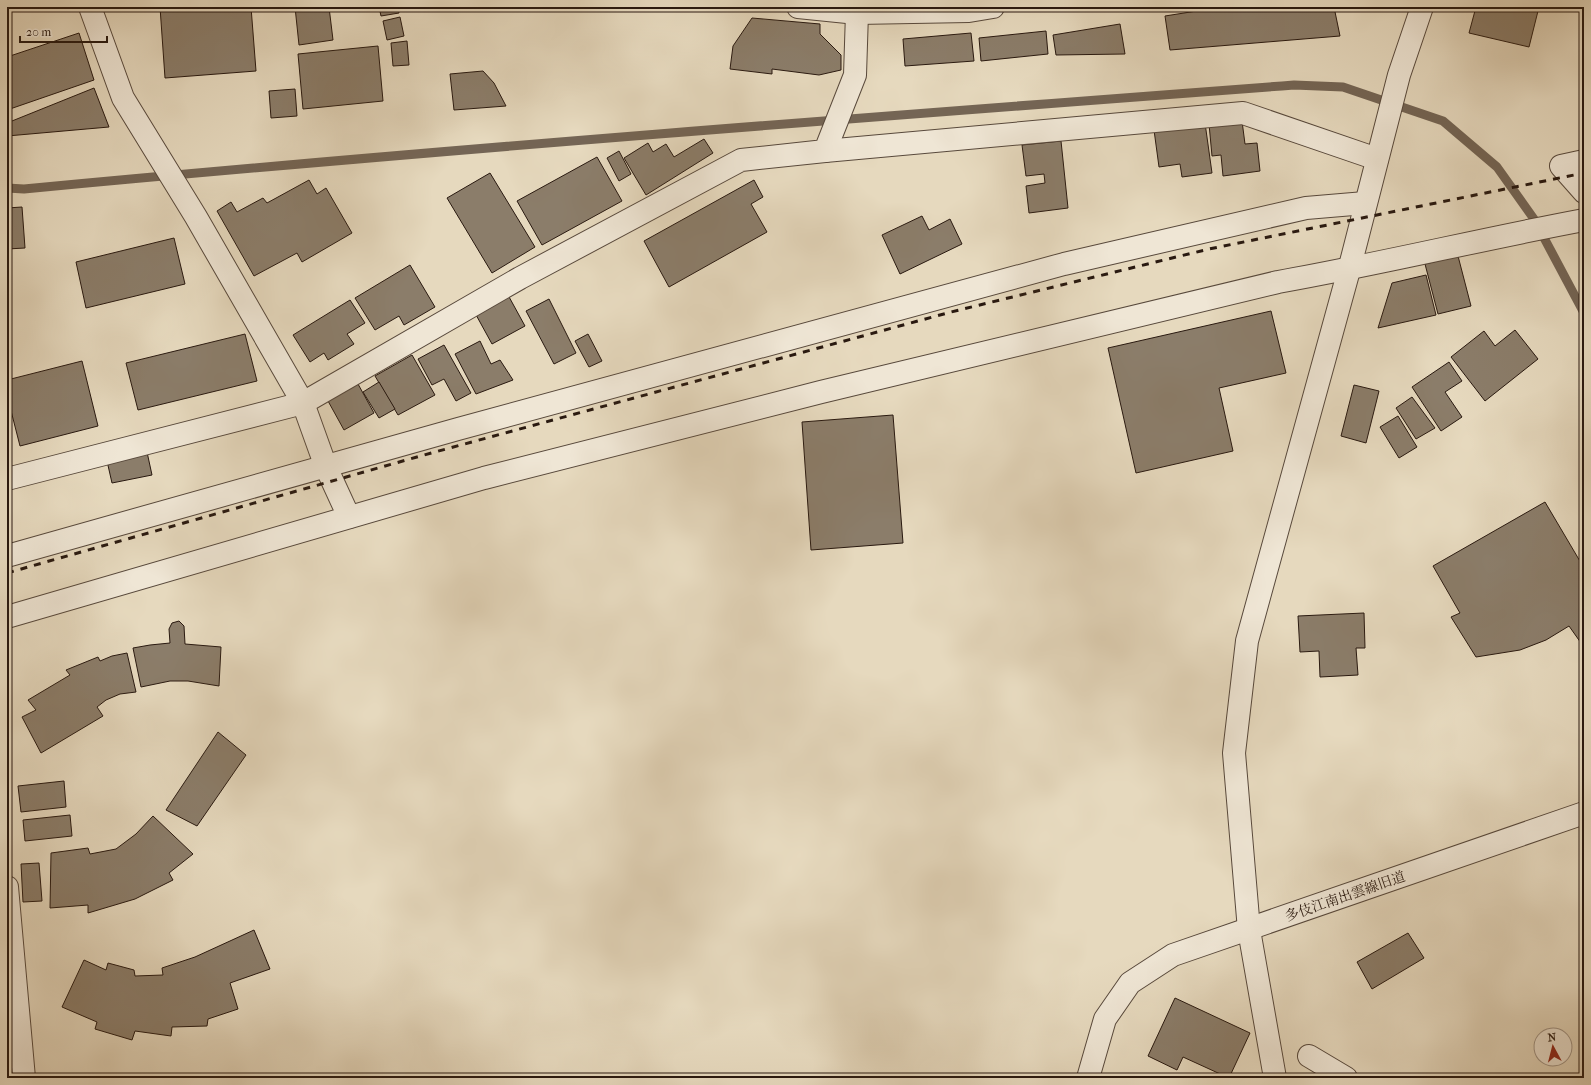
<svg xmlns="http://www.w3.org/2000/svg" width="1591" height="1085" font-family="'IM FELL French Canon','Noto Serif JP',serif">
  <rect width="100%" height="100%" fill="#e6d9be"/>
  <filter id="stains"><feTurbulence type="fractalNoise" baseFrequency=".005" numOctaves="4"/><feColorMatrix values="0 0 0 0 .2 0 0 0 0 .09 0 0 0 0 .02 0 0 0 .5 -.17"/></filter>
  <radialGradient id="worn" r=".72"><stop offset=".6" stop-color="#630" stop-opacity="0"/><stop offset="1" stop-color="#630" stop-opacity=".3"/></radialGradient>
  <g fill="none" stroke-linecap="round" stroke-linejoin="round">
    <path stroke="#746555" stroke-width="9" d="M7 188 24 189C447 149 870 117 1294 85L1343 87 1443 121 1497 167 1534 219 1584 313"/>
  </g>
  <g fill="#8b7d6a" stroke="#291910">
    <polygon points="160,7 251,7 256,71 165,78"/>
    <polygon points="295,7 329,7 333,40 299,45"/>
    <polygon points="379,7 398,7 399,13 381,16"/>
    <polygon points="1222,7 1334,7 1340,36 1170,50 1165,16"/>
    <polygon points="1476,7 1539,7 1529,47 1469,33"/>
    <polygon points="400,17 404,36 387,40 383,21"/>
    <polygon points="752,18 820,24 820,34 841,55 841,70 819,75 772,69 772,74 730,69 733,46"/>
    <polygon points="1120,24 1125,54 1056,55 1053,35"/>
    <polygon points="1046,31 1048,54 981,61 979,38"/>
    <polygon points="79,33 94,80 7,110 7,57"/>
    <polygon points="971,33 974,61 905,66 903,39"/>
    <polygon points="407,41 409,65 393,66 391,43"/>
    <polygon points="378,46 383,101 303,109 298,54"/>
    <polygon points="483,71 494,83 506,106 454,110 450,74"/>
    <polygon points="94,88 109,127 7,136 7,123"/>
    <polygon points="295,89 297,116 271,118 269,91"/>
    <polygon points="1242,121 1245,144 1257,143 1260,171 1223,176 1221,155 1212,156 1209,124"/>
    <polygon points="1205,123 1212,173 1182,177 1180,164 1159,167 1154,130"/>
    <polygon points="704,139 713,153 646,195 624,158 648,143 653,152 666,144 674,157"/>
    <polygon points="1061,141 1068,208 1029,213 1026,186 1045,183 1044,174 1026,176 1022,145"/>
    <polygon points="619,151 631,174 619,181 607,158"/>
    <polygon points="597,157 622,201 542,245 517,201"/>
    <polygon points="490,173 535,247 492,273 447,198"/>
    <polygon points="309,180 317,194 326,188 352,233 302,262 297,253 254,276 217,211 231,202 237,212 263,198 267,203"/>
    <polygon points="754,180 763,197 751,204 767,232 669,287 644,241"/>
    <polygon points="22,207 25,248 7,249 7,208"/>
    <polygon points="922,216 929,230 950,219 962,244 900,274 882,235"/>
    <polygon points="174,238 185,284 86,308 76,262"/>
    <polygon points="1458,256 1471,306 1438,314 1425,264"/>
    <polygon points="410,265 435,307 404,325 399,316 375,330 355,298"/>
    <polygon points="1426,275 1436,315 1378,328 1392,283"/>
    <polygon points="508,295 525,326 492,344 475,313"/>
    <polygon points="549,299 576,353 554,364 526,311"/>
    <polygon points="350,300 365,323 347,334 354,344 328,360 324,353 310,362 293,335"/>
    <polygon points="1271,311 1286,373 1219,388 1233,451 1136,473 1108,348"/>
    <polygon points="1515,330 1538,359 1485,401 1451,357 1484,331 1495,346"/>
    <polygon points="245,334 257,381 138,410 126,363"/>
    <polygon points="588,334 602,361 589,367 575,341"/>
    <polygon points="480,341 491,364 500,360 513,380 476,394 455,354"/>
    <polygon points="444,345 471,393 456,401 444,379 432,385 418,359"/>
    <polygon points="412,355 435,395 398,415 375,376"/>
    <polygon points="82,361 98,426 20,446 7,395 7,380"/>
    <polygon points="1449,362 1462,381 1445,392 1462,417 1441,431 1412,387"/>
    <polygon points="379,382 395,409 379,418 363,392"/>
    <polygon points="358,384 374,413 344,430 328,401"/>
    <polygon points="1354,385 1379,391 1366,443 1341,436"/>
    <polygon points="1412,397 1435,428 1416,439 1396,408"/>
    <polygon points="893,415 903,543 811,550 802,422"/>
    <polygon points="1398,416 1417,447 1399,458 1380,427"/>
    <polygon points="147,452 152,475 112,483 107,461"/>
    <polygon points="1545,502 1584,568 1584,642 1581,643 1569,626 1546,640 1520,650 1476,657 1451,617 1460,613 1433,566"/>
    <polygon points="1364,613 1365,648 1356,648 1358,675 1320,677 1319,651 1300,652 1298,616"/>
    <polygon points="179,621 184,626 185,644 221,647 219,686 188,681 170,681 141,687 133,648 150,645 170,643 169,629 172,623"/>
    <polygon points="127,653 136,692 120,694 106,700 97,707 103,716 41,753 22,717 36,710 28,700 70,675 66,670 98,657 100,661 112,656"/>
    <polygon points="218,732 246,755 197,826 166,810"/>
    <polygon points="64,781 66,807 21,812 18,786"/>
    <polygon points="70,815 72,836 25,841 23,820"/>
    <polygon points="153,816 193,854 169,873 173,880 135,899 88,913 88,905 50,908 51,853 88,848 90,854 116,849 136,834"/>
    <polygon points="39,863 42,901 23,902 21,864"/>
    <polygon points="254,930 270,969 230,983 238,1009 208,1019 207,1026 172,1027 171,1036 135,1031 132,1040 95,1029 97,1022 62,1007 84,960 106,970 108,963 134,970 135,976 163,975 162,968 195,957"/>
    <polygon points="1408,933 1424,958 1372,989 1357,962"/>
    <polygon points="1175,998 1250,1033 1229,1078 1183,1057 1177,1070 1148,1056"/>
  </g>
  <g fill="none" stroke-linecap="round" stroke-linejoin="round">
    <g stroke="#58493c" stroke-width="24">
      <g id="minor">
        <polyline points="90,7 123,98 196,217 303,403 326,467 349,517"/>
        <polyline points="798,7 857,13 969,11 993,7"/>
        <polyline points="825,151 1243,113 1377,159"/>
        <polyline points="1584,161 1561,166 1584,192"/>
        <polyline points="7,479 303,403 520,278 741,160 825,151 855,75 857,13"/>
        <polyline points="7,556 458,429 1064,264 1306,208 1365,203"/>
        <path d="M7 617 484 478 821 392 1278 282C1380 264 1482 239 1584 220"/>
        <polyline points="7,887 24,1078"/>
        <polyline points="1309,1056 1346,1078"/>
        <polyline points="1088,1078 1105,1019 1130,983 1173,955 1584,813"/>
        <polyline points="1275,1078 1249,930 1234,753 1247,641 1349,270 1399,75 1422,7"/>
      </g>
    </g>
    <use href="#minor" stroke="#efe6d5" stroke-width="22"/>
    <polyline stroke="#291910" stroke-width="3" stroke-dasharray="7 7" stroke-linecap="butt" points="7,573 424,455 951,312 1209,249 1584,173"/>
  </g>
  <g text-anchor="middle" stroke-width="4" stroke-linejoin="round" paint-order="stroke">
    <g font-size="14" fill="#291910" stroke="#efe6d5">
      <text transform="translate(1345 896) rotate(-19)" y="5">多伎江南出雲線旧道</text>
    </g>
  </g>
  <rect width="1591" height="1085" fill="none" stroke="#e6d9be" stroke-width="24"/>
  <rect x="8" y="8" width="1575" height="1069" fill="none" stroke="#291910" stroke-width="2"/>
  <rect x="12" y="12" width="1567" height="1061" fill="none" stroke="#291910"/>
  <g transform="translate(1553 1047) rotate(353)"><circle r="19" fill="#efe6d5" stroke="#a09486"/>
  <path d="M0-3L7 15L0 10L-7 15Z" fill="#8f2418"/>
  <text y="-6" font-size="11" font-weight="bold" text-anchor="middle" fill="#291910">N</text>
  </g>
  <path d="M20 36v6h87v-6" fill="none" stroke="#291910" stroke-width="2"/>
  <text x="26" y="36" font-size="12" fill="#291910" stroke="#efe6d5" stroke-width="3" paint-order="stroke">20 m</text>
  <rect width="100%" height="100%" filter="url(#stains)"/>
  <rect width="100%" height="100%" fill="url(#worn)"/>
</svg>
